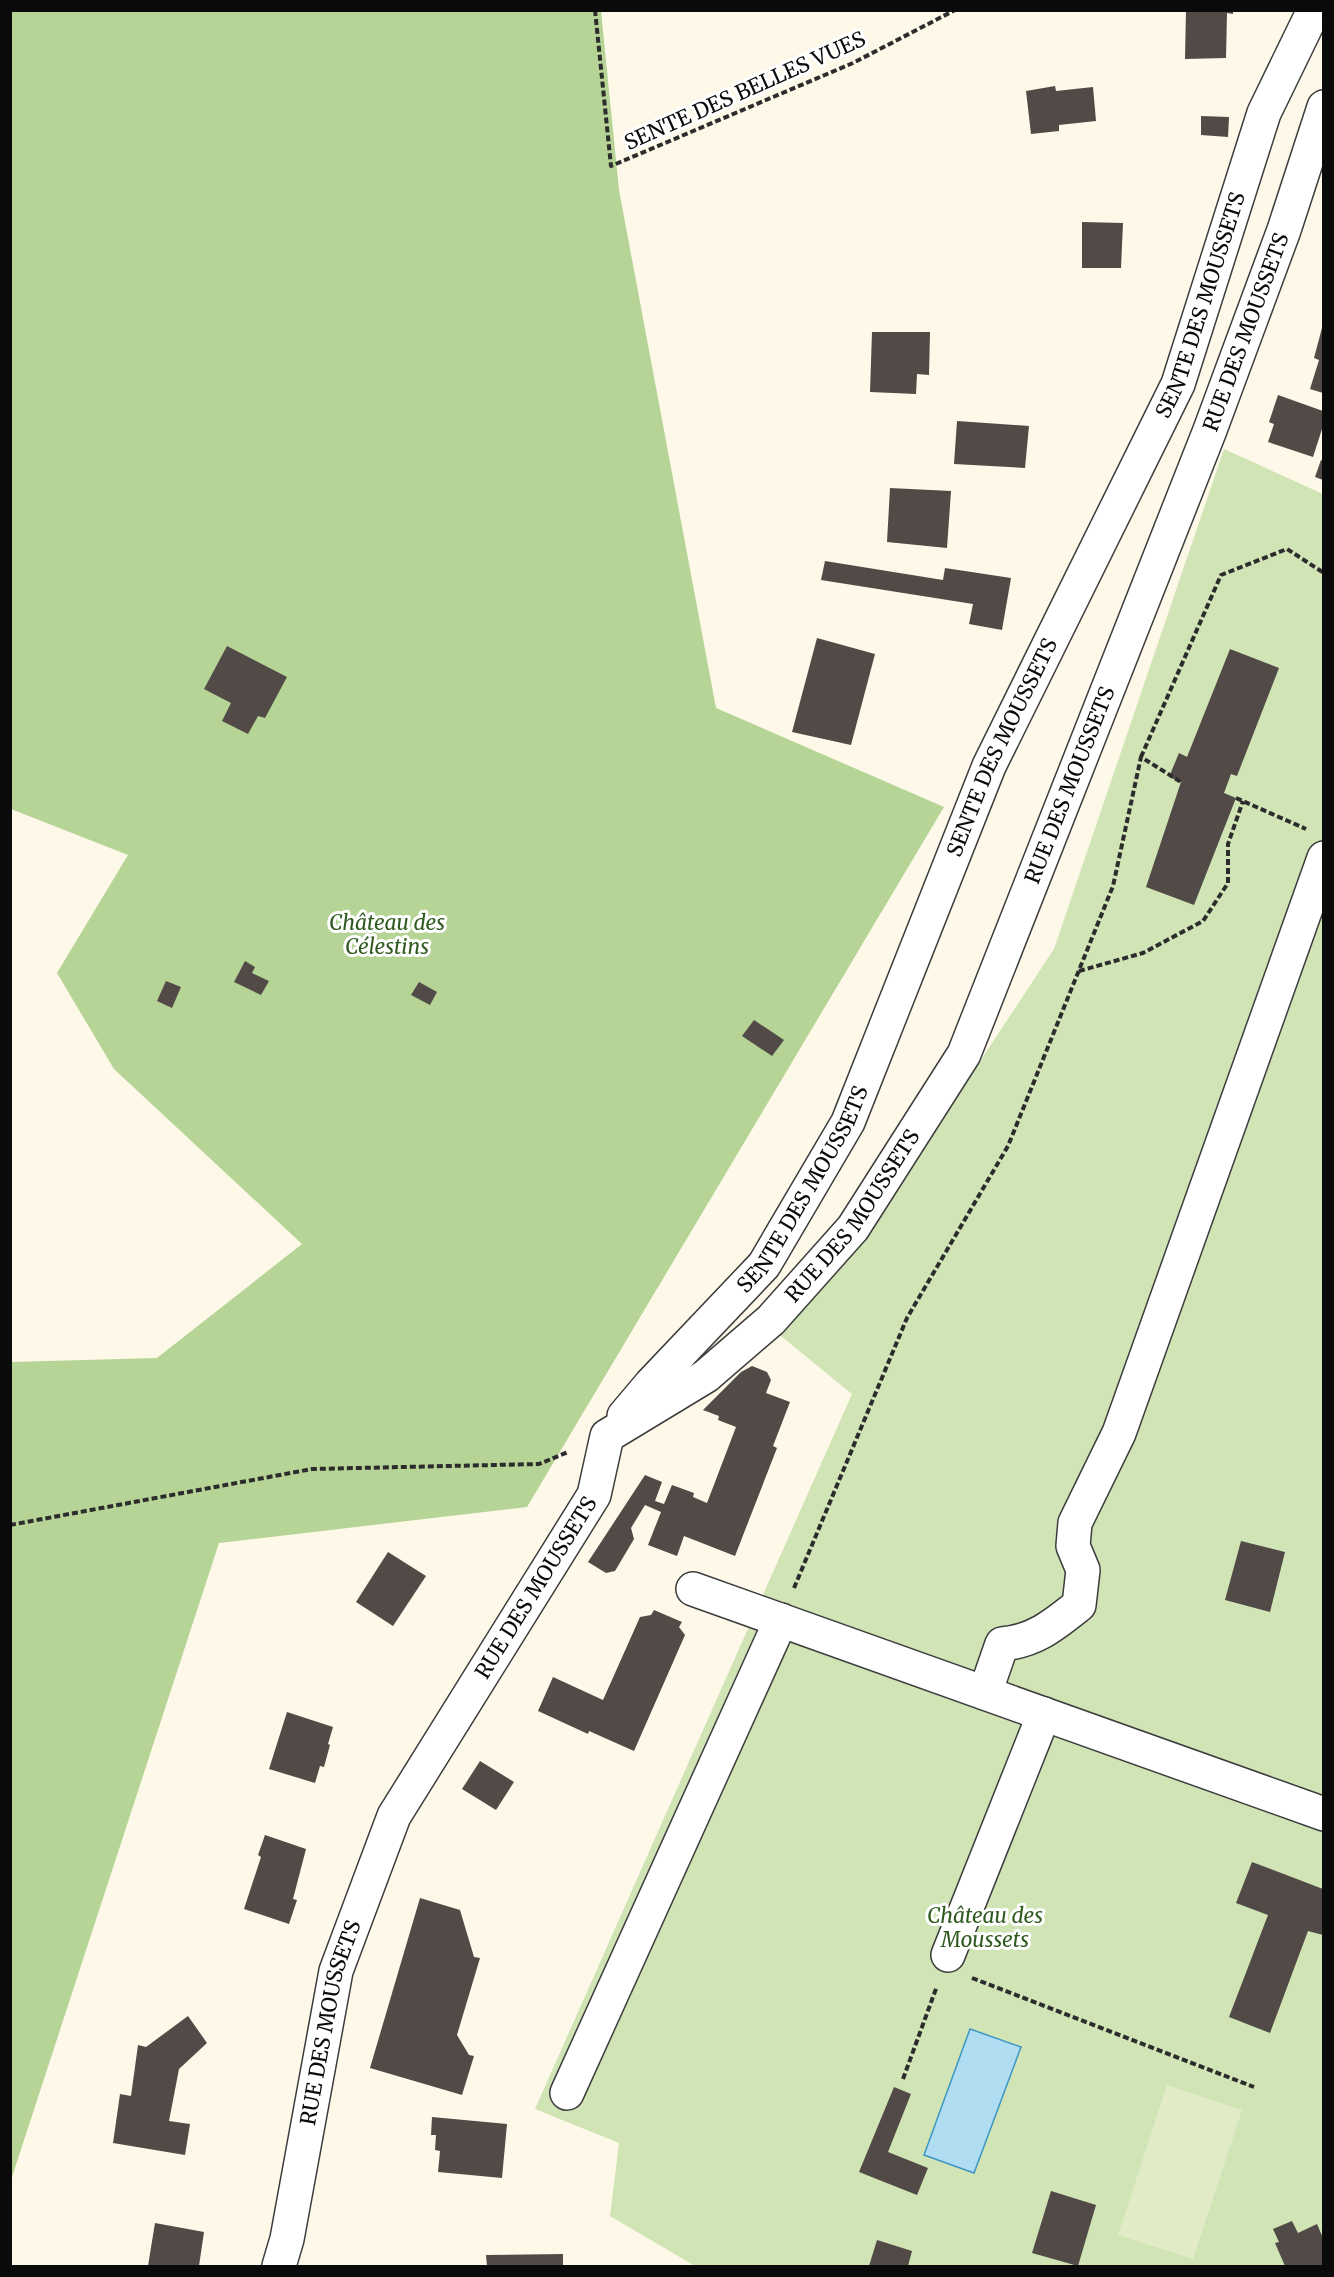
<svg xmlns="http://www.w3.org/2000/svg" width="1334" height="2277" font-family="Merriweather,serif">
  <rect width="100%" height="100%" fill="#fdf8e8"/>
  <polygon fill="#d0e4b5" points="1224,449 1323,494 1323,2266 695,2266 610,2216 619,2143 535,2109 852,1394 776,1332 894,1192 1054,949"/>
  <polygon fill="#b5d495" points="11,11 601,11 619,190 716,708 944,807 527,1507 219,1543 11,2180 11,1362 157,1358 302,1244 114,1069 57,973 128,855 11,809"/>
  <polygon fill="#e1ecc6" points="1167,2085 1242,2110 1193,2259 1118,2235"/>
  <polygon fill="#b0ddf1" stroke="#3c96c3" stroke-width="1.5" points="970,2029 1021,2047 974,2173 924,2155"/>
  <g fill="#514a47">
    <polygon points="1186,10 1233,10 1233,14 1227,13 1226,58 1185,59"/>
    <polygon points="1055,86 1056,91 1093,87 1096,121 1059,125 1059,131 1031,134 1026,91"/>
    <polygon points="1201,116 1229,117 1228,137 1201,135"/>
    <polygon points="1082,222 1123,223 1121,268 1082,268"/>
    <polygon points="1323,324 1323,393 1310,389 1319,360 1314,358"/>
    <polygon points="872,332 930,332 929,375 917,374 916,394 870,392"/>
    <polygon points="1278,395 1323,411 1323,426 1313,457 1268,442 1274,424 1269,422"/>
    <polygon points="957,421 1029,426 1025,468 954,464"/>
    <polygon points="1321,460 1323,461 1323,480 1315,477"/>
    <polygon points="890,488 951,491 947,548 887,542"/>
    <polygon points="825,561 943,580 945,568 1011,578 1002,630 969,624 973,604 821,580"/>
    <polygon points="817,638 875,654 851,745 792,732"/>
    <polygon points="227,646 287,677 265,718 258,716 248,734 222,721 231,703 204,689"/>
    <polygon points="1230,649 1279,668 1237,776 1231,774 1224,793 1236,798 1194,905 1146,887 1181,782 1169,777 1179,753 1187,757"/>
    <polygon points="245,961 255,967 252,973 269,981 261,995 234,982"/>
    <polygon points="166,981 181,987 172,1008 157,1001"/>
    <polygon points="419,982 437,992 430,1005 411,995"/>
    <polygon points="754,1020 784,1040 772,1056 742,1036"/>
    <polygon points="752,1366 767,1372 771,1380 766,1393 790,1402 773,1446 777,1448 735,1556 684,1536 677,1556 648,1545 661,1512 645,1505 631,1528 634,1539 615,1571 606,1573 588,1562 645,1475 662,1482 655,1501 664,1504 672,1485 694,1493 693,1497 707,1503 736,1427 718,1420 719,1416 703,1410 741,1372"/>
    <polygon points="1241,1541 1285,1552 1270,1612 1225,1600"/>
    <polygon points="388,1552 426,1576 393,1626 356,1602"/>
    <polygon points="654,1610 682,1622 679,1627 685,1635 634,1751 589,1731 588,1734 538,1711 553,1677 603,1700 640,1617 651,1615"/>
    <polygon points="287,1712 333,1727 328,1744 330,1745 324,1767 320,1766 315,1783 269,1769"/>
    <polygon points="480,1761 514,1782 496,1810 462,1789"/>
    <polygon points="265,1835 306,1849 293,1899 297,1900 289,1924 244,1909 261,1857 258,1855"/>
    <polygon points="1252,1862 1323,1889 1323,1935 1308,1931 1270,2033 1229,2017 1268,1915 1236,1903"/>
    <polygon points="420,1898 460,1910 474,1957 480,1958 457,2035 469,2055 474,2056 462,2095 370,2068"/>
    <polygon points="188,2016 207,2043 179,2069 169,2121 190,2124 185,2155 113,2143 120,2094 131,2096 138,2045 146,2047"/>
    <polygon points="894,2087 911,2094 888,2152 928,2168 917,2195 859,2172"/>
    <polygon points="432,2117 507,2124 502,2178 438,2172 440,2151 435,2150 436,2135 431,2135"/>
    <polygon points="1051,2191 1096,2205 1078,2266 1032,2253"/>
    <polygon points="1292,2221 1298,2233 1317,2224 1323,2238 1323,2266 1285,2266 1275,2243 1279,2242 1273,2229"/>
    <polygon points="155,2223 204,2232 199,2266 148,2266"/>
    <polygon points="877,2240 912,2251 908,2266 869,2266"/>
    <polygon points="563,2254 563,2266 487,2266 486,2255"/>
  </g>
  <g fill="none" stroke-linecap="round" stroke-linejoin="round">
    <g stroke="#3d3d3d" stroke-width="36">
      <g id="minor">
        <path id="s1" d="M624 1416 651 1384 764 1265 848 1122 989 766 1178 384 1264 113 1314 10"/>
        <polyline points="693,1589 1324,1814"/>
        <path d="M985 1693 1002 1644C1035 1641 1054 1625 1079 1605L1083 1570 1073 1546 1075 1523 1119 1433 1324 858"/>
        <polyline points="948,1955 1044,1714"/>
        <polyline points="567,2093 781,1620"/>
        <path id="s2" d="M279 2266 287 2239 336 1971 394 1816 594 1495 607 1436 706 1376 771 1320 853 1228 964 1054 1210 430 1284 230 1324 107"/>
      </g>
    </g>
    <g stroke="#2c2c2c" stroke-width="4" stroke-dasharray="6 3" stroke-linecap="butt">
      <polyline points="595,10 611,166 853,63 955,10"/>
      <polyline points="1141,757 1221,575 1287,549 1324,573"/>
      <polyline points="1236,798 1306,829"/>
      <polyline points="1079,971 1143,953 1203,921 1228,883 1228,844 1243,801"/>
      <polyline points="10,1525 312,1469 539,1464 568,1452"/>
      <polyline points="794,1588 907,1318 1008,1146 1113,886 1141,757 1181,782"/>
      <polyline points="972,1978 1254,2087"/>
      <polyline points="903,2079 937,1986"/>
    </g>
    <use href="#minor" stroke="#fff" stroke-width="33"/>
  </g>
  <g text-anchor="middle" stroke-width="6" stroke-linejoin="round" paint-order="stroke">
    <g font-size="21" fill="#0a0a0a" stroke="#fff">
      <text transform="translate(745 91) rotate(-24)" y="7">SENTE DES BELLES VUES</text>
      <text dy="7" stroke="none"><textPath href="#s1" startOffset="1263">SENTE DES MOUSSETS</textPath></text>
      <text dy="7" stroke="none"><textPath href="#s2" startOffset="2211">RUE DES MOUSSETS</textPath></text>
      <text dy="7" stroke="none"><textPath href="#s1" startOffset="777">SENTE DES MOUSSETS</textPath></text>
      <text dy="7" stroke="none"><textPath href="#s2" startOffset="1725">RUE DES MOUSSETS</textPath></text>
      <text dy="7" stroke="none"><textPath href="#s1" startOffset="291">SENTE DES MOUSSETS</textPath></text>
      <text dy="7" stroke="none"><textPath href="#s2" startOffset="1239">RUE DES MOUSSETS</textPath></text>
      <text dy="7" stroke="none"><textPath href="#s2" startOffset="735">RUE DES MOUSSETS</textPath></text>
      <text dy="7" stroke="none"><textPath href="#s2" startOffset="249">RUE DES MOUSSETS</textPath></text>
    </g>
    <g font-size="21" font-style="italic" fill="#305b20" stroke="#fff">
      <text x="387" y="930">Château des<tspan x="387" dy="24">Célestins</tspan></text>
      <text x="985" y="1923">Château des<tspan x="985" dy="24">Moussets</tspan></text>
    </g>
  </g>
  <rect width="1334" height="2277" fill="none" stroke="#0a0a0a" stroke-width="24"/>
</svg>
